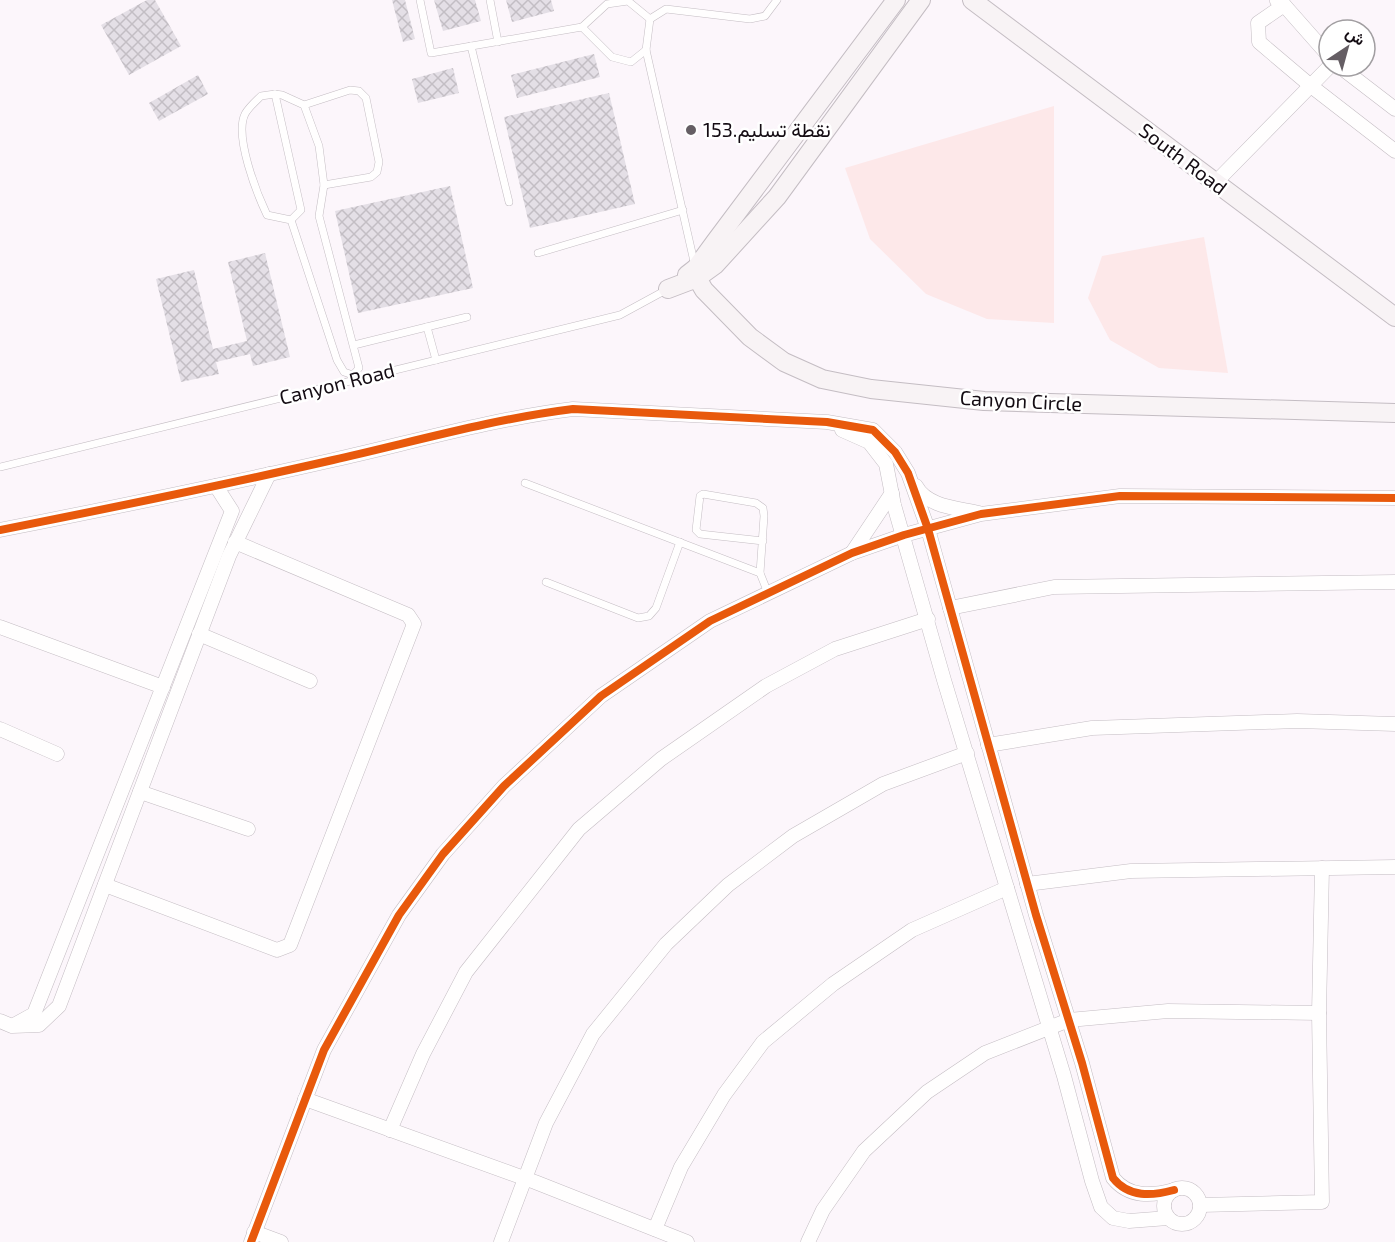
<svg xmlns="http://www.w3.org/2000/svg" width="1395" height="1242" font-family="'Exo 2',Vazirmatn,sans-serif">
  <defs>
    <pattern id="building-cross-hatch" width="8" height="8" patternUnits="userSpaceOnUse" patternTransform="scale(1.5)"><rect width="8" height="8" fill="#e4dfe6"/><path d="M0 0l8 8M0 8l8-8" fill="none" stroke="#c3bec4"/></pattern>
  </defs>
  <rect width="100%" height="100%" fill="#fcf6fb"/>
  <g fill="#fde8e9">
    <polygon points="1054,106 1054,323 987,319 926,294 870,239 845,168"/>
    <polygon points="1204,237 1228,373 1159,368 1110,340 1088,298 1102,256"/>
  </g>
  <g fill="url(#building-cross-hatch)">
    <polygon points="147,0 155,0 181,46 129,75 101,25"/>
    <polygon points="392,0 405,0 415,39 403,42"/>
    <polygon points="434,0 475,0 481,21 443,31"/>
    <polygon points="506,0 551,0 554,11 512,22"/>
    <polygon points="594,54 600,77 517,98 511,75"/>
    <polygon points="453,68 459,93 418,103 412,79"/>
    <polygon points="198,75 208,94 159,121 149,103"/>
    <polygon points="609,93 635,204 530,228 504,117"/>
    <polygon points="450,186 473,288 358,313 335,211"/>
    <polygon points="265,253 290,357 253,366 250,354 216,362 219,374 181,382 156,279 194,270 213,349 247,341 228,262"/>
  </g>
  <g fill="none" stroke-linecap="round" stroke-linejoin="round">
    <g stroke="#c4bdc3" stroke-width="8">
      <g id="lane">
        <polyline points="420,0 431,53 582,27 612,57 631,62 646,50"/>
        <polyline points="490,0 498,42"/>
        <polyline points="650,19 646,50 695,266"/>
        <polyline points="650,19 666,9 750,19 765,16 777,0"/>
        <polyline points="582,27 607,4 628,1 650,19"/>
        <polyline points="471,46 509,202"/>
        <path d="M275 94 282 95 304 105 319 146 324 185 319 216 359 368 353 375 344 372 337 360 291 220 267 215C257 194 234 136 245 114 249 107 256 101 261 96Z"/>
        <polyline points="275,94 301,210 291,220"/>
        <polyline points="304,105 350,90 359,91 366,98 379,162 377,172 371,177 324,185"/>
        <polyline points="538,253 683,210"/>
        <polyline points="427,327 436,360"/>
        <polyline points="354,345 467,317"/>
        <polyline points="0,467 620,315 666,290"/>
        <polyline points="525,483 760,573 768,593"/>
        <polyline points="760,573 764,516 763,508 756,503 703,494 700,496 696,530 700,534 763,541"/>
        <polyline points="546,582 638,618 649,616 656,608 680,542"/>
      </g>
    </g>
    <g stroke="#c4bdc3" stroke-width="15">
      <g id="street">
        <polyline points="1277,1 1284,5 1329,56"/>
        <polyline points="1284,5 1258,23 1259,42 1311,86 1395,151"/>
        <polyline points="1339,66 1395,109"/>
        <polyline points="1215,183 1330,66"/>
        <polyline points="842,430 869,442 886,464 894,505 944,680 1064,1076 1092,1181 1101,1207 1113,1218 1129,1221 1168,1218"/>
        <path d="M916 486C927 507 958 508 979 513"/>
        <path d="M0 530C111 508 223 485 333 460 413 442 492 419 573 409L827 422 873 430 895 452 908 473 928 529 1036 915 1082 1063 1113 1178C1129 1198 1152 1196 1174 1190"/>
        <polyline points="852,553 892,493"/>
        <polyline points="950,608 1054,587 1395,582"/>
        <polyline points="0,627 163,687"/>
        <polyline points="199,634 310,681"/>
        <polyline points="0,729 57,754"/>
        <polyline points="988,745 1092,728 1297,721 1395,724"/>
        <polyline points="140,792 248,829"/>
        <polyline points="1027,884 1131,871 1395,867"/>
        <polyline points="105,885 277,950 290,945 414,624 408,615 235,542"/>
        <polyline points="0,1021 12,1026 39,1025 59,1006 229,556 269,474"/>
        <polyline points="14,1025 34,1014 232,511 216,486"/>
        <polyline points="305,1099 535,1182 687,1242"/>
        <polyline points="390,1130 423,1054 466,972 579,829 661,759 766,686 835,649 928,619"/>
        <circle cx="1182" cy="1206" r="18"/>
        <polyline points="1201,1205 1322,1202 1319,1013 1322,868"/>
        <polyline points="655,1229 681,1167 724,1095 763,1042 833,984 912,930 1007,888"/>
        <polyline points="254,1232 281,1242"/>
        <polyline points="251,1242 324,1050 399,915 443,854 504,786 601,696 710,621 852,553 904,535 981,514 1120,496 1395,498"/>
        <polyline points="501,1242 546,1123 593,1034 666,944 728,885 793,836 883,784 967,753"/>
        <polyline points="808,1242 823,1210 864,1151 927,1092 985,1053 1069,1020 1168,1011 1319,1013"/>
      </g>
    </g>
    <g stroke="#c4bdc3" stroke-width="20">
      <g id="secondary">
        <polyline points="972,0 1395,317"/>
        <polyline points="696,268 697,278 704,290 750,337 784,362 822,379 871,389 984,401 1395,413"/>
        <polyline points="687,275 696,268 715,242 896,0"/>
        <polyline points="668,289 697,278 715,265 777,197 921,0"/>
      </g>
    </g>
    <use href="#lane" stroke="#fffefe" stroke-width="7"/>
    <use href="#street" stroke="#fffefe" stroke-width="14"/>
    <use href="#secondary" stroke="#f8f3f5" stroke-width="18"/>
    <g stroke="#fff" stroke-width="11">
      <g id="cycleway">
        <path d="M0 530C111 508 223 485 333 460 413 442 492 419 573 409L827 422 873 430 895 452 908 473 928 529 1036 915 1082 1063 1113 1178C1129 1198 1152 1196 1174 1190"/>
        <polyline points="251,1242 324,1050 399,915 443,854 504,786 601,696 710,621 852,553 904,535 981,514 1120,496 1395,498"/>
      </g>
    </g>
    <use href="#cycleway" stroke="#e8590c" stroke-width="8"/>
  </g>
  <circle fill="#655e64" stroke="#fff" stroke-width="2" cx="691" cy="130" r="6"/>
  <g text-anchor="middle" stroke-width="5" stroke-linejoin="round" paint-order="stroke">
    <g font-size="20" fill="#140c13" stroke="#fff" text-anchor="start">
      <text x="703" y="137">نقطة تسليم.153</text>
    </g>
    <g font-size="20" fill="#140c13" stroke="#fff">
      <text transform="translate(1183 159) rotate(37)" y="7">South Road</text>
      <text transform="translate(337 384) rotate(-14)" y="7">Canyon Road</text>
      <text transform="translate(1021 401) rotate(3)" y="7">Canyon Circle</text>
    </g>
  </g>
  <g transform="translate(1347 48) rotate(36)"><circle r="28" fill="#ffffff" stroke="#a19ea1" stroke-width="1.5"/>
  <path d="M0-4.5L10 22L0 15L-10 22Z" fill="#655e64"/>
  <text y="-9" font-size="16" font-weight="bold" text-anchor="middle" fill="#140c13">ش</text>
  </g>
</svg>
